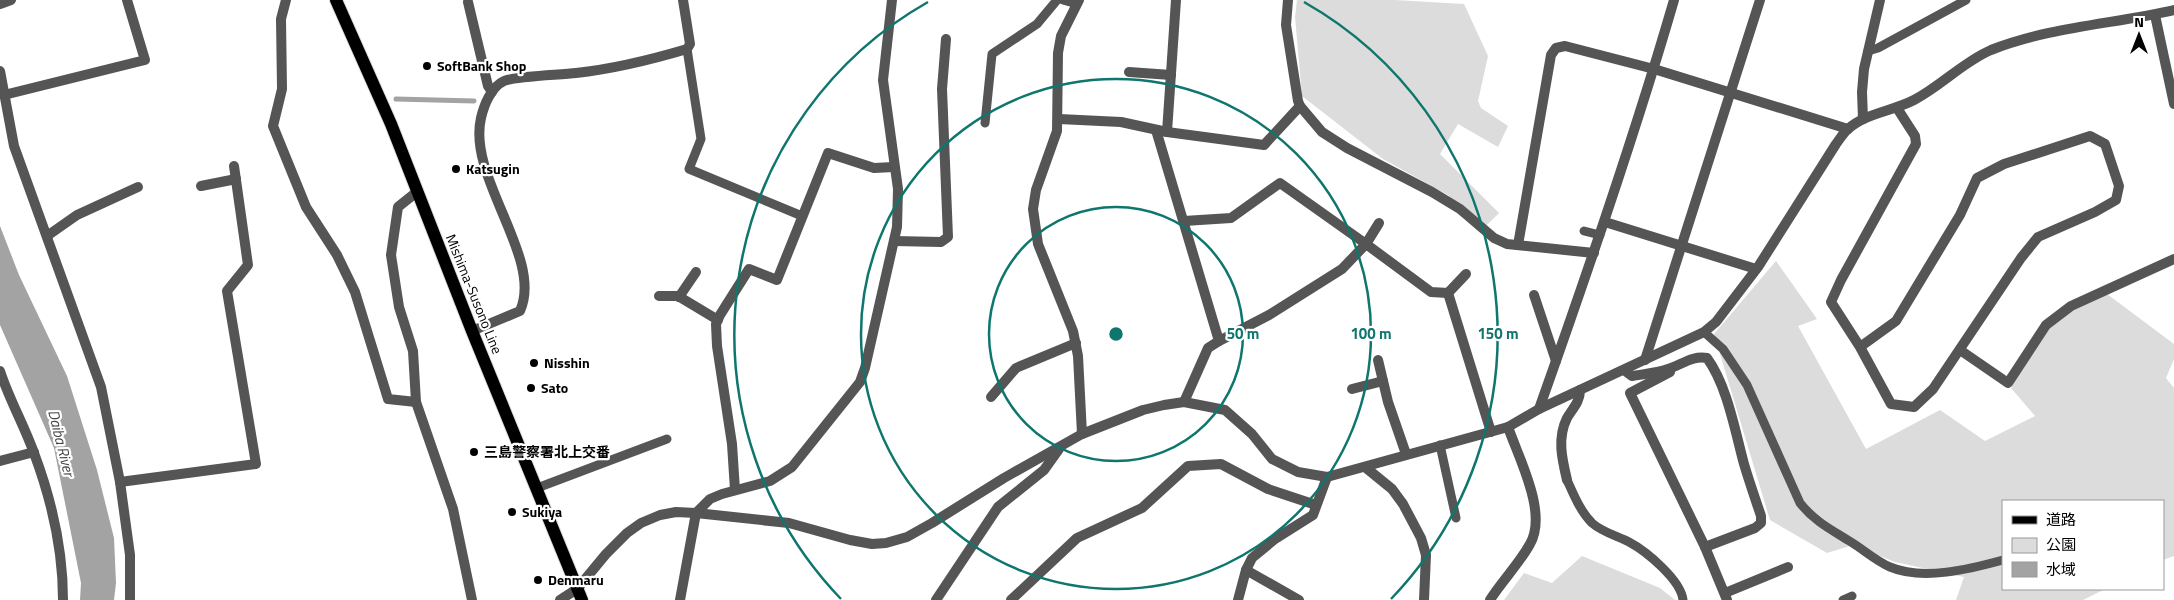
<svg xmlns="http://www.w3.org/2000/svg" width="2174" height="600" font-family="'Titillium Web','Noto Sans JP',sans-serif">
  <rect width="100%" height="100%" fill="#fff"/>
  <g fill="#dcdcdc">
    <polygon points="1297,0 1395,0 1464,4 1488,56 1478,101 1481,108 1508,126 1498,147 1458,124 1440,154 1499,213 1483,229 1448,195 1383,159 1302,96 1295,17"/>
    <polygon points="1776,261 1817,319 1798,326 1866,449 1940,410 1985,441 2035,416 2011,388 2046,325 2103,291 2174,344 2174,359 2166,378 2174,388 2174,556 2163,560 2163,501 2003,501 2003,589 2105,589 2083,600 1956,600 1964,577 1895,562 1853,545 1827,553 1770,520 1714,334"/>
    <polygon points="1582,556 1660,588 1675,600 1504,600 1524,573 1552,583"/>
  </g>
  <polygon fill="#a3a3a3" points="0,226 19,275 67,376 97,470 114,538 116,583 114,600 80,600 81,583 54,448 0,325"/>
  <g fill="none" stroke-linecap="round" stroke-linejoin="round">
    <polyline stroke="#a3a3a3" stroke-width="5" points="396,99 474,101"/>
    <g stroke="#dbdbdb" stroke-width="14">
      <polyline id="primary" points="336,0 391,124 472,331 582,600"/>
    </g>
    <g stroke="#555" stroke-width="9">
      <polyline points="1063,0 1077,4"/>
      <polyline points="687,49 701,139 689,169 802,216"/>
      <polyline points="1868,51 1878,48 1966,0"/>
      <polyline points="985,123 992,54 1037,24 1057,0"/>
      <polyline points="1584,231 1600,235"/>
      <path d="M1704 332 1723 349 1747 385 1800 503C1815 522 1832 530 1851 542 1864 550 1876 561 1890 567 1923 581 1970 569 2003 560"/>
      <polyline points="1440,445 1456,518"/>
      <path d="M1567 480C1574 495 1580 511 1592 523 1602 532 1617 536 1629 542 1646 551 1681 580 1683 600"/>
      <polyline points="537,488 667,439"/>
      <polyline points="1843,600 1852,596"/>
    </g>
    <g stroke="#555" stroke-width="10">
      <polyline points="286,0 281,19 282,89 273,126 306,207 337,255 355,292 388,399 416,402"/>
      <polyline points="1079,0 1061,36 1058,53 1057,131 1036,190 1033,209 1038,244 1073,331 1078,356 1082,434"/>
      <polyline points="1288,0 1286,25 1298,101 1300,106 1322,132 1347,148 1432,192 1460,209 1494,238 1507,244 1594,253"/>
      <polyline points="468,2 488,86 492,92"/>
      <polyline points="0,4 11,0"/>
      <polyline points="2155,15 2174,104"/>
      <polyline points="0,71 14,146 101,387 120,482 130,555 130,600"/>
      <polyline points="1129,72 1171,75"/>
      <polyline points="4,95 145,60 127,0"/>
      <polyline points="1059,119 1121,122 1167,132 1264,145 1300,106"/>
      <polyline points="1863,119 1862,92 1864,69 1880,0"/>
      <polyline points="1156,130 1219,341 1208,348 1184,402"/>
      <polyline points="1167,132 1176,0"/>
      <polyline points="201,186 236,179"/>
      <polyline points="418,191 398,207 391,255 399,307 413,351 416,402 453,509 472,600"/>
      <polyline points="1184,221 1231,218 1280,183 1366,244 1342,269 1269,315 1219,341"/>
      <polyline points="1605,222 1756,269"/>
      <polyline points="1379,223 1366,244 1431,292 1448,293 1466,274"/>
      <polyline points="47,236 77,215 138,187"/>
      <polyline points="894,241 941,242 948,237 942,89 946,39"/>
      <polyline points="1518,245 1551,55 1556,48 1565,46 1654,69 1848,129"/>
      <polyline points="1448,293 1491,432"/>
      <polyline points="1534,295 1556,361"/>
      <polyline points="659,296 678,296 718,320"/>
      <polyline points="679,297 696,272"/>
      <path d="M472 331 520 311C544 258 467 178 481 118 484 105 491 87 504 81 516 76 560 75 576 73 613 69 650 60 687 49L690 44 683 0"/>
      <polyline points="1860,347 1896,321 1960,215 1977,178 2004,164 2090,136 2105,144 2119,186 2116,200 2095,212 2038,237 2021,258 1933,389 1914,407 1891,404 1860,347 1831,302 1841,280 1916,144 1915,136 1897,108"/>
      <polyline points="1960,350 2008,383 2046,325 2071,306 2174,259"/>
      <polyline points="1378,360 1388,402 1406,454"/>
      <polyline points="1645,360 1760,0"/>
      <path d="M1624 370 1632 376C1644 374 1657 373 1668 369 1681 365 1693 355 1707 358 1727 385 1735 431 1744 464 1749 481 1755 498 1761 516V523L1755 528 1705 547 1727 600"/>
      <path d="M0 371C9 399 24 425 34 453 52 501 63 548 63 600"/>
      <polyline points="1670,372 1630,393 1705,547"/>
      <polyline points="1352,389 1383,381"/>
      <polyline points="991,397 1016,368 1076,343"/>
      <path d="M1539 409C1587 274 1634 138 1674 0"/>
      <polyline points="0,461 34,452"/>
      <polyline points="1365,467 1392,489 1403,504 1421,538 1426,555 1424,600"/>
      <path d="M1567 480C1562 459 1557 438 1567 418 1573 408 1580 402 1580 390"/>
      <polyline points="120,482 256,464 227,291 248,265 234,166"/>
      <polyline points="735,490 732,444 717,346 716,324 720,315 749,269 777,280 828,153 874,168 894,167"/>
      <polyline points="1246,570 1299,600"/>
      <polyline points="1725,593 1788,567"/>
      <path d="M560 600 577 589 606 554 627 533 641 523 660 515 676 512 696 513 789 523 850 540 872 544 886 543 907 537 932 523 1004 478 1082 434 1143 410 1164 405 1184 402 1225 410 1252 434 1272 459 1298 472 1327 477 1508 427 1539 409 1704 332 1716 322 1758 267 1836 144C1840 139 1843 133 1848 129 1866 113 1893 111 1914 100 1941 86 1963 62 1991 50 2049 27 2113 24 2174 10"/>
      <polyline points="680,600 696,513 710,499 722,494 770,481 792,467 860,382 865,368 897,227 898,189 883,80 892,0"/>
      <polyline points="936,600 998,507 1044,470 1059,449"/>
      <polyline points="1011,600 1077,538 1142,508 1188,466 1221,464 1268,489 1316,505"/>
      <polyline points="1238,600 1246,570 1252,558 1275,539 1313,515 1327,477"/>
      <path d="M1490 600C1502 581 1519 564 1530 544 1548 513 1519 459 1508 427"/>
    </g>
    <use href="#primary" stroke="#000" stroke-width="12"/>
  </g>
  <g fill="none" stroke="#0f766e" stroke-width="2.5">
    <circle cx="1116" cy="334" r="127"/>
    <circle cx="1116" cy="334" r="255"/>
    <path d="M841 599A382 382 0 0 1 928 2M1304 2A382 382 0 0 1 1391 599"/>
  </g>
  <g fill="#000" stroke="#fff" stroke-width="2">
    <circle cx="427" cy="66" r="5"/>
    <circle cx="456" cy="169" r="5"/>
    <circle cx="534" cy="363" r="5"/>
    <circle cx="531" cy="388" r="5"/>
    <circle cx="474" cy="452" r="5"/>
    <circle cx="512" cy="512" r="5"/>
    <circle cx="538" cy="580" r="5"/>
  </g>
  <g text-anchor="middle" stroke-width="4.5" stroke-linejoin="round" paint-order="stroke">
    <g font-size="14" font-weight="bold" fill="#000" stroke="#fff" text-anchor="start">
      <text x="437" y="71">SoftBank Shop</text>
      <text x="466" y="174">Katsugin</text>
      <text x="544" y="368">Nisshin</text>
      <text x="541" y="393">Sato</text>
      <text x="484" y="457">三島警察署北上交番</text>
      <text x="522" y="517">Sukiya</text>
      <text x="548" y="585">Denmaru</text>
    </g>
    <g font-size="14" fill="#000" stroke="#fff">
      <text transform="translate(474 294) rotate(68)" y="5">Mishima-Susono Line</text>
    </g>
    <g font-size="15" font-style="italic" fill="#444" stroke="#fff">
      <text transform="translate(61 443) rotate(76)" y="5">Daiba River</text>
    </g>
  </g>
  <circle cx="1116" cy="334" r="8" fill="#0f766e" stroke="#fff" stroke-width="2.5"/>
  <g font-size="15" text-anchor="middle" font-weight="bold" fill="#0f766e" stroke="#fff" stroke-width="4.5" stroke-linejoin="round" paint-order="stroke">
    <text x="1243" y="339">50 m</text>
    <text x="1371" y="339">100 m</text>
    <text x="1498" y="339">150 m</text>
  </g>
  <rect x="2002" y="500" width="162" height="90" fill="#ffffff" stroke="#999999"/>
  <rect x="2012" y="516" width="25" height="8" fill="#000000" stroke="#999999"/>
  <text x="2046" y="525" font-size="15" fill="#000000">道路</text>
  <rect x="2012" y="538" width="25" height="15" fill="#dcdcdc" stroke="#999999"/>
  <text x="2046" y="550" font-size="15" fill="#000000">公園</text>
  <rect x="2012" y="562" width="25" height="15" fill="#a3a3a3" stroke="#999999"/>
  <text x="2046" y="575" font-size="15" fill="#000000">水域</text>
  <g transform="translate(2139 35)" stroke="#ffffff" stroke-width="4" paint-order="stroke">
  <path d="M0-4L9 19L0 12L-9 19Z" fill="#000000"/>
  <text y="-8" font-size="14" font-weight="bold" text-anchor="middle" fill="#000000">N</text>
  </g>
</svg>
